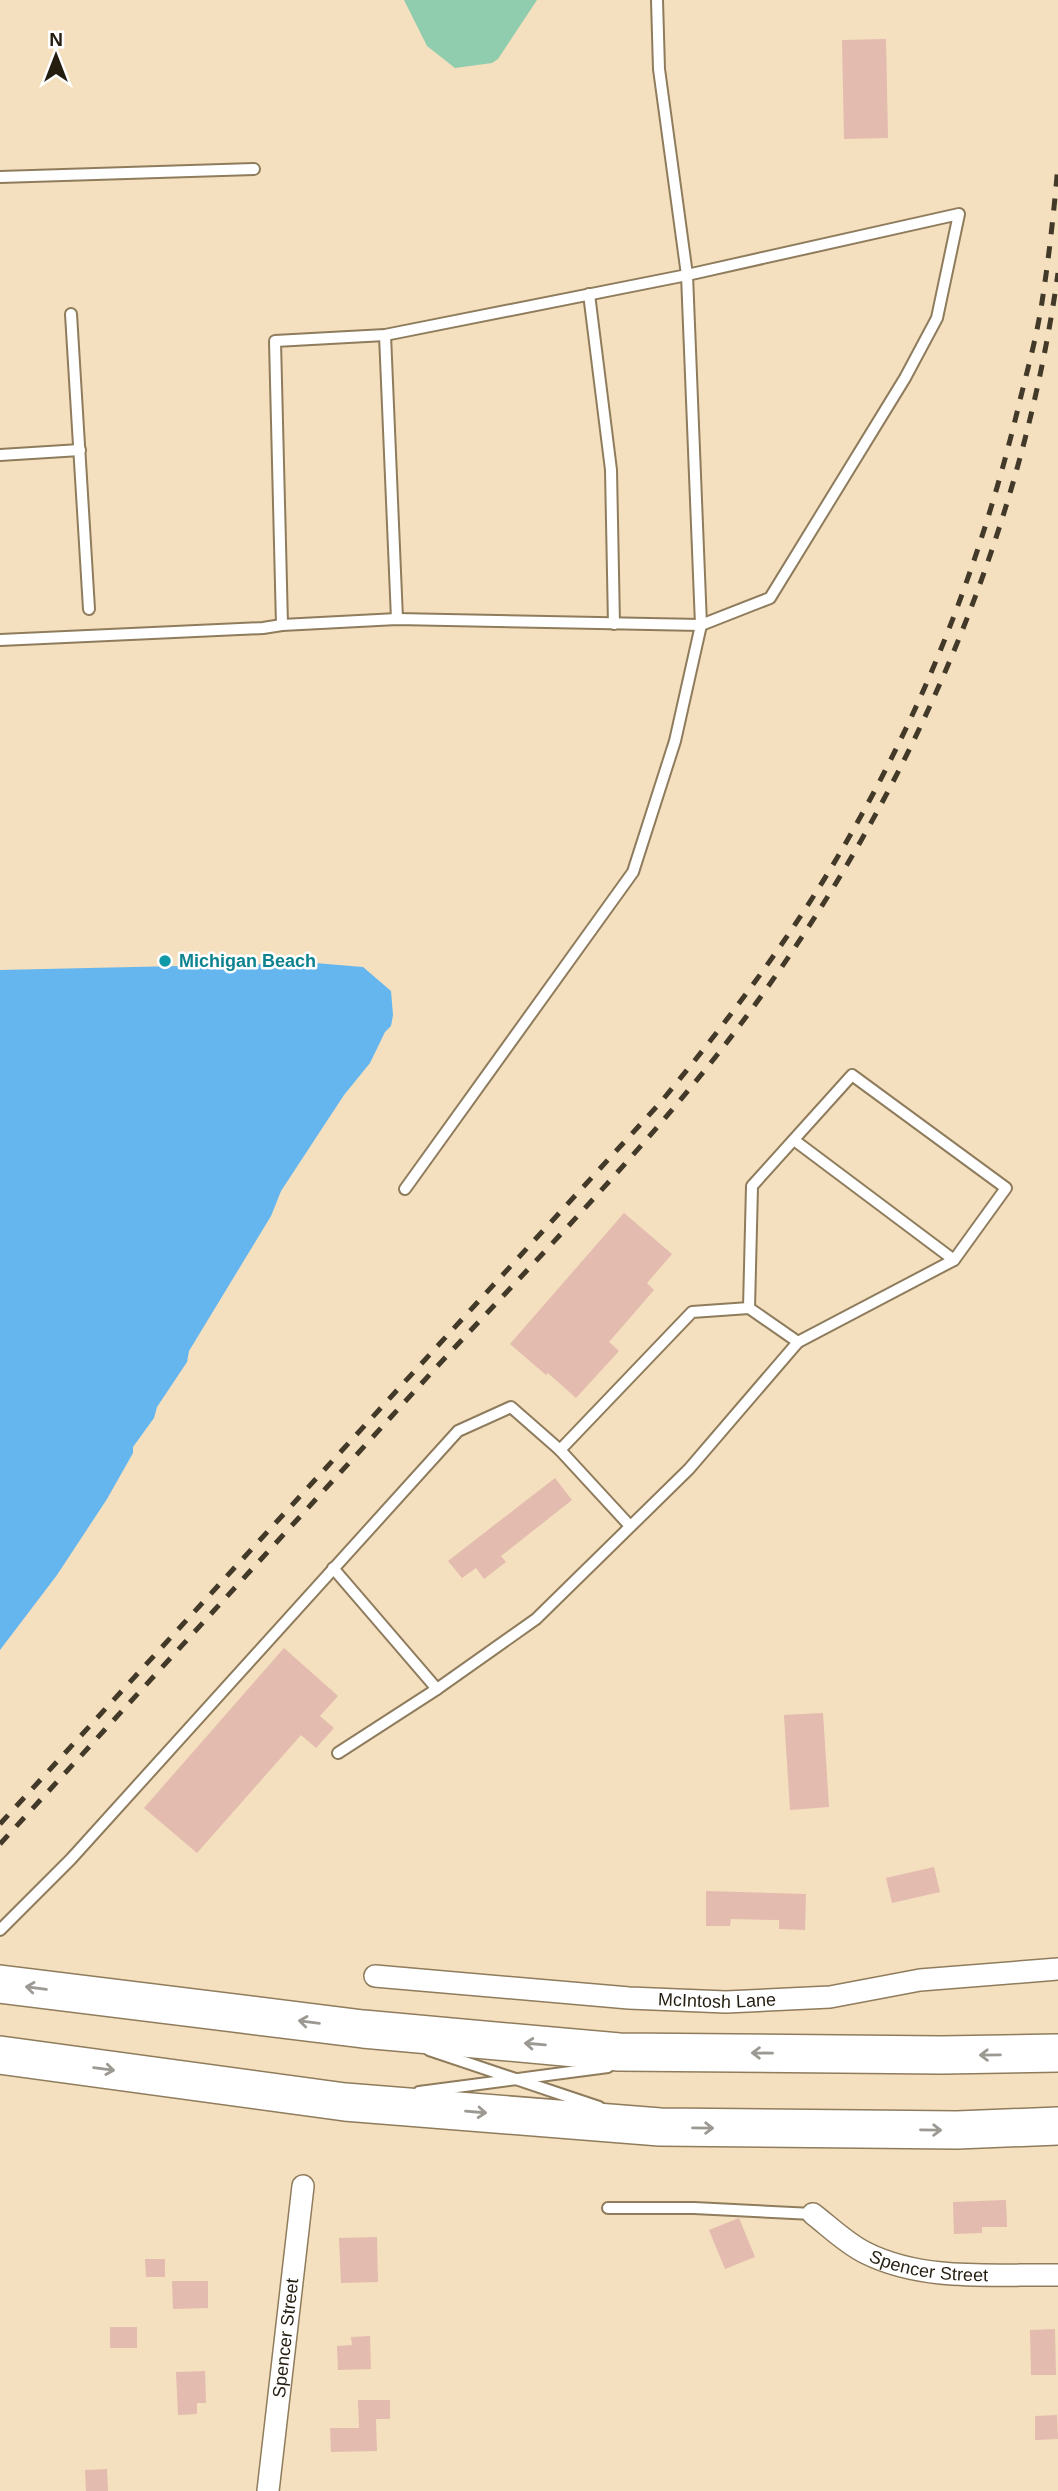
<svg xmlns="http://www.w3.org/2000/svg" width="1058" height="2491" font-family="Helvetica,sans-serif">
  <rect width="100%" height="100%" fill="#f4dfbe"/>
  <polygon fill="#90ccae" points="404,0 537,0 498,59 492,63 455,68 427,46"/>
  <polygon fill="#65b6ee" points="315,963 363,967 391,991 393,1015 391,1026 385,1032 370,1063 344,1095 281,1191 271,1216 189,1351 187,1362 157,1407 154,1418 133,1447 133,1453 107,1499 57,1575 0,1650 0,970"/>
  <g fill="#e3bbaf">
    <polygon points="886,39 888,138 844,139 842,40"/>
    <polygon points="624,1213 672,1254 647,1283 654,1290 609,1342 619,1351 576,1398 548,1373 546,1375 510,1344"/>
    <polygon points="555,1478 572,1500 501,1556 506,1562 484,1579 476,1568 462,1578 448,1561"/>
    <polygon points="284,1648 338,1696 320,1716 334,1728 316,1748 301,1735 197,1853 144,1808"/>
    <polygon points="823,1713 829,1807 790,1810 784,1715"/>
    <polygon points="934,1867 940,1892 892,1903 886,1878"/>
    <polygon points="706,1891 806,1894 805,1930 779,1929 779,1920 731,1919 730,1926 706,1926"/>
    <polygon points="1006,2200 1007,2227 982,2227 982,2233 954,2234 953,2202"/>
    <polygon points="739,2218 755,2257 725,2269 709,2230"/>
    <polygon points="377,2237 378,2282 341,2283 339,2238"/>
    <polygon points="145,2259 165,2259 165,2277 146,2277"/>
    <polygon points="172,2281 208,2281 208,2308 173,2309"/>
    <rect x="110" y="2327" width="27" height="21"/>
    <polygon points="1055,2329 1056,2375 1031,2375 1030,2330"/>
    <polygon points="370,2336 371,2369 338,2370 337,2346 352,2345 351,2337"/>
    <polygon points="205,2371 206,2403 197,2403 197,2414 178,2415 176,2372"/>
    <polygon points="358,2400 390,2400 390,2419 376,2419 377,2451 331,2452 330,2428 359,2428"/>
    <polygon points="1057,2415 1058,2439 1035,2440 1035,2416"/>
    <polygon points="107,2469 108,2491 86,2491 85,2470"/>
  </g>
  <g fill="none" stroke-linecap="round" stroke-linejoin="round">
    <g stroke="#8e7c5d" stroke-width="14">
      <g id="service">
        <polyline points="0,177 254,169"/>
        <polygon points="959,214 937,318 905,378 770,598 701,625 397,619 282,625 275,341 385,335 687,275"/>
        <polyline points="589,294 611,470 614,624"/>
        <polyline points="71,314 89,609"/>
        <polyline points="385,335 397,619"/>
        <polyline points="0,455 80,450"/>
        <polyline points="0,640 263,628 282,625"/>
        <polyline points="405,1189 633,872 675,741 701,625 687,275 659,69 657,0"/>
        <polyline points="749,1308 752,1186 852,1075 1006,1188 954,1260 794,1140"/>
        <polyline points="798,1342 954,1260"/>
        <polyline points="560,1450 630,1526"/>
        <polyline points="333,1568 437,1689"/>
        <polyline points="0,1930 71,1859 458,1431 511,1407 560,1450 692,1312 749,1308 798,1342 689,1469 536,1619 437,1689 338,1753"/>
        <polyline points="429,2050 599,2107"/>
        <polyline points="419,2092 608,2067"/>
        <polyline points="608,2208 694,2208 813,2214"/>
      </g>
    </g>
    <g stroke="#8e7c5d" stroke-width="24">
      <g id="minor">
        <path id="s1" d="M375 1976 629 1998 726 2002 830 1997 920 1980 1058 1969"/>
        <path id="s2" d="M813 2214C830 2227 847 2244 866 2253 924 2282 995 2274 1058 2275"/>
        <path id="s3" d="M268 2491 303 2186"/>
      </g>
    </g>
    <g stroke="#8e7c5d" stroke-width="40">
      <g id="motorway">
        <polyline points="0,1984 363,2029 619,2052 942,2055 1058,2053"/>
        <polyline points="0,2055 345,2102 660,2127 957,2130 1058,2126"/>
      </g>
    </g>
    <use href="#service" stroke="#fff" stroke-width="10"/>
    <use href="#minor" stroke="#fff" stroke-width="21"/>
    <use href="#motorway" stroke="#fff" stroke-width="37"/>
    <g stroke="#423929" stroke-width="5" stroke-dasharray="12 12" stroke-linecap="butt">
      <path d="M0 1824 660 1103C733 1015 802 923 857 823 932 690 985 548 1020 400 1028 368 1037 335 1042 302 1049 257 1054 211 1058 165"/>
      <path d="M0 1844C144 1687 288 1530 432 1372 528 1268 629 1166 717 1055 894 829 1018 558 1058 273"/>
    </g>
  </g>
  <defs><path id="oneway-shaft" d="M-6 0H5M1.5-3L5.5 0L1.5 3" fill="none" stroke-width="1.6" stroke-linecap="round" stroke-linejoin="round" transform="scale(1.75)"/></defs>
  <g stroke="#9c9993">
    <use href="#oneway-shaft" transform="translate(36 1988) rotate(-173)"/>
    <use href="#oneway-shaft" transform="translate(309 2022) rotate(-173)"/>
    <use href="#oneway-shaft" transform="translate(535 2044) rotate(-175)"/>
    <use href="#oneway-shaft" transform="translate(762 2053) rotate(-179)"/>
    <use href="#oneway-shaft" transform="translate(990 2055) rotate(179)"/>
    <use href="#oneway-shaft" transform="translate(104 2069) rotate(8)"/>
    <use href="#oneway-shaft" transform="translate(476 2112) rotate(5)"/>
    <use href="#oneway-shaft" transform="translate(703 2128) rotate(1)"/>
    <use href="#oneway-shaft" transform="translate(931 2130) rotate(1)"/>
  </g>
  <circle fill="#0f9aa8" stroke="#fff" stroke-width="2.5" cx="165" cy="961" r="7"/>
  <g text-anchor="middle" stroke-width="5" stroke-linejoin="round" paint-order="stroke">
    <g font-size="18" font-weight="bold" fill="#0d838f" stroke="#fff" text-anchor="start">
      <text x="179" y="967">Michigan Beach</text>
    </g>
    <g font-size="18" fill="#241d10" stroke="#fff">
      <text dy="6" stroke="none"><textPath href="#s1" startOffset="343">McIntosh Lane</textPath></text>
      <text dy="6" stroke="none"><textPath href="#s2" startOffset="131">Spencer Street</textPath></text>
      <text dy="6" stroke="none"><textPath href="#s3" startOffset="154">Spencer Street</textPath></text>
    </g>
  </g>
  <g transform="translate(56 56)" stroke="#ffffff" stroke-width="5" paint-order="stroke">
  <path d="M0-5L12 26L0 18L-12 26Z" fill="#241d10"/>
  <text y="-10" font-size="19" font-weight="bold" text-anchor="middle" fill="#241d10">N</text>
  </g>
</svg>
